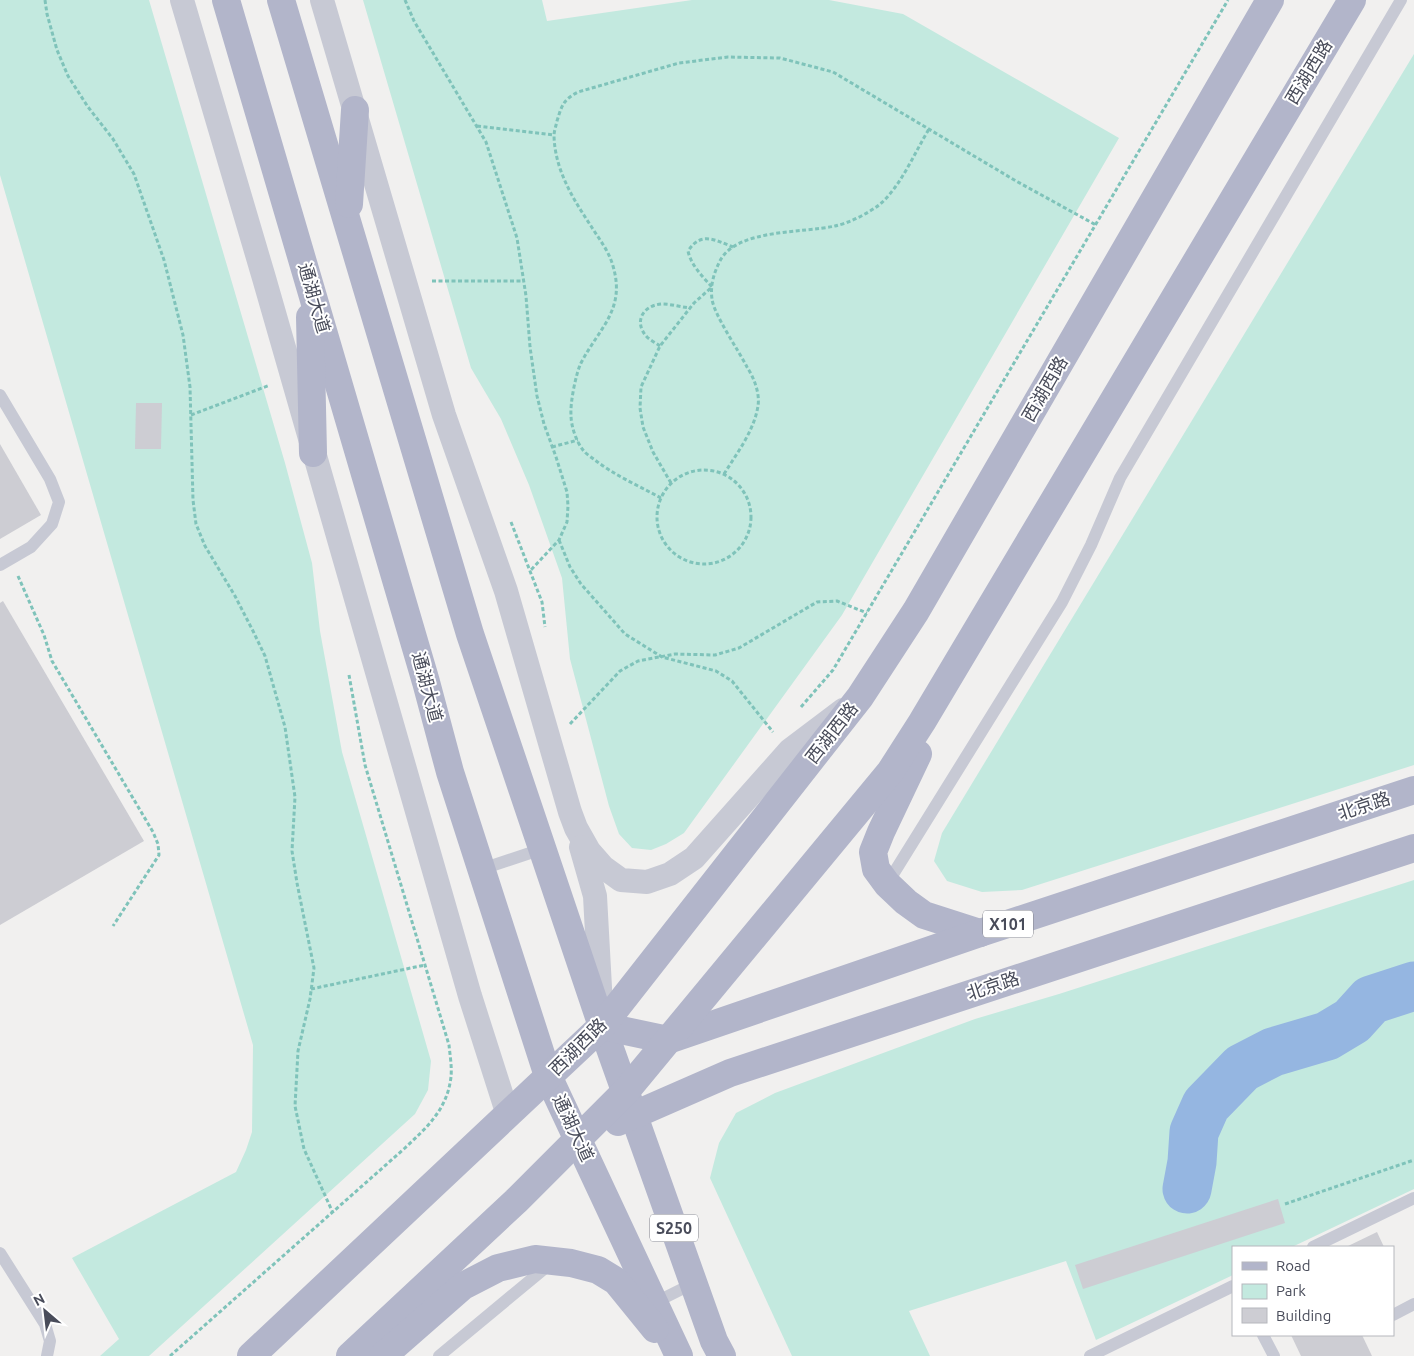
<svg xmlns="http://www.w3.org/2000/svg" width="1414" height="1356" font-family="Ubuntu,'Noto Sans SC',sans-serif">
  <rect width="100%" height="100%" fill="#f1f0ef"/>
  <g fill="#c3e9df">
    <polygon points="0,0 149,0 285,463 312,563 320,631 342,752 431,1061 428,1090 415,1114 149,1356 100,1356 119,1339 72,1258 236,1172 246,1150 252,1132 253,1045 0,175"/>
    <polygon points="363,0 542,0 547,21 692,0 829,0 903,14 1119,138 842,615 684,833 666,844 651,850 632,848 619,834 609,806 570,659 562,578 529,485 501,419 471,368"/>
    <polygon points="1414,54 1414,765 1022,890 982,892 947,881 934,861 942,833"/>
    <polygon points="1414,880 1414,1189 1292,1247 1233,1247 1233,1275 1096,1340 1066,1261 909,1311 930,1356 792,1356 710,1178 719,1143 736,1113 775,1093 975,1019 1059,994"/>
  </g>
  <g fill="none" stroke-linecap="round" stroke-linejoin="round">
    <polyline stroke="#95b6e1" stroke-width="49" points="1187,1189 1192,1162 1194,1132 1206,1105 1242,1068 1273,1052 1327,1036 1352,1021 1371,1000 1414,986"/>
  </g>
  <g fill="#cdcdd3">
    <polygon points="136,403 162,403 161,449 135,449"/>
    <polygon points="0,444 41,515 0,539"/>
    <polygon points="3,601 144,841 0,925 0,603"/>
    <polygon points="1278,1199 1285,1223 1083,1289 1075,1265"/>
    <polygon points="1377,1232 1384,1247 1346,1247"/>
    <polygon points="1291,1335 1362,1335 1372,1356 1301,1356"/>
  </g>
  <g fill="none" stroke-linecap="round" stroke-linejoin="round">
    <g stroke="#7fc3ba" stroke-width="3" stroke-dasharray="4 2.5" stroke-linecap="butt">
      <polyline points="45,0 47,14 57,50 68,76 88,107 113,139 134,174 164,260 183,335 190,387 193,500 196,524 205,546 235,596 253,631 265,656 285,727 295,797 292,851 297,883 314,968 310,999 298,1051 295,1106 304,1149 333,1213"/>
      <polyline points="405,0 414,21 486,142 517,238 526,296 530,347 537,396 544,424 556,457 567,492 568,506 567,522 559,540 530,571"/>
      <polyline points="477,126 554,135"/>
      <polyline points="432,281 523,281"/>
      <path d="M660 346C656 343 650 340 647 337 633 322 643 305 662 304 671 304 681 307 690 308"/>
      <polyline points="191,415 270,385"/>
      <polyline points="552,447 578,440"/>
      <circle cx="704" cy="517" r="47"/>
      <path d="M724 474C737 453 754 431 758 406 760 393 754 378 747 367 739 351 714 315 712 299 710 285 714 272 721 259 739 229 803 233 835 226 849 223 867 214 879 205 900 188 915 152 929 129"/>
      <path d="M671 483 653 452 643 427 640 408 641 387 660 346 694 303 712 287C702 276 691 265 688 251 701 231 715 240 733 247"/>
      <path d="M661 498C639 486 614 475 595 460 591 457 586 454 583 450 576 441 571 426 571 415 570 403 576 373 581 363 599 328 626 310 613 266 609 251 599 239 591 226 573 199 555 170 554 136 554 131 556 126 557 121 562 105 563 100 578 92L679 63 728 57 780 58 833 72 1016 181 1096 225"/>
      <polyline points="511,522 542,602 545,627"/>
      <polyline points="559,540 570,567 581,584 625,634 662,657 716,671 732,681 773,732"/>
      <polyline points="18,576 44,635 52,661 153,832 158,844 159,855 113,926"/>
      <polyline points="801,707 833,670 1228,0"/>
      <polyline points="570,724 620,671 638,661 675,654 715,655 739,648 817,602 837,601 867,613"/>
      <polyline points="311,989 425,965"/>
      <polyline points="1285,1204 1414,1160"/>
      <path d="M170 1356 405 1148C427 1127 447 1110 451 1077 452 1067 450 1055 449 1045L365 765 349 675"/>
    </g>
    <g stroke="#c7c9d4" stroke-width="12">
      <polyline points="0,395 50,479 59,502 52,524 31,547 0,565"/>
      <polyline points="482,869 542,849"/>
      <polyline points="887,884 1062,602 1091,545 1120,478 1401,0"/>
      <polyline points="1313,1247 1414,1198"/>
      <polyline points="0,1253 45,1324 50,1341 47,1356"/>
      <polyline points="654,1303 694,1283"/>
      <polyline points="1393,1315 1414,1304"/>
      <polyline points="1263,1335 1274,1356"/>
      <polyline points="439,1356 550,1264"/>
      <polyline points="1090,1356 1233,1286"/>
    </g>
    <g stroke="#c7c9d4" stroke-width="24">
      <polyline points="182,0 264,278 470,996 508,1115"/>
      <polyline points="322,0 444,415 506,591 570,812 576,828 589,851 603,867 621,880 647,882 670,874 694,858 790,750 843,710"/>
      <polyline points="581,847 595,896 601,1006"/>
    </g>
    <g stroke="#b2b5ca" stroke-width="28">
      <polyline points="226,0 426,682 450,772 548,1076 679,1356"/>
      <polyline points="281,0 470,634 602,1026 714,1341 722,1356"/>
      <polyline points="349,204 355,110"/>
      <polyline points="310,317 313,453"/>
      <polyline points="918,754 881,832 873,852 876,869 887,884 906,902 924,915 980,933"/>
      <polyline points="602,1026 668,1040 980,933 1414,790"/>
      <polyline points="618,1122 730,1073 1414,848"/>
      <polyline points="251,1356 602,1026 860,697 916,611 1270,0"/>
      <polyline points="350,1356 516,1201 626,1091 890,772 922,722 1352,0"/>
      <polyline points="383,1356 463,1286 498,1268 535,1259 571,1263 598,1270 616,1281 655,1329"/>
    </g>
  </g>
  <g text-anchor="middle" stroke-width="4" stroke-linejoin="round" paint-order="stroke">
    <g fill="#fff" stroke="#80828c" stroke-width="1">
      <rect x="983" y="910.5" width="50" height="27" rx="4"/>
      <rect x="650" y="1214.5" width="48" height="27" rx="4"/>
    </g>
    <g font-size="16" font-weight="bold" fill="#494c5a">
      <text x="1008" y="930">X101</text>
      <text x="674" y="1234">S250</text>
    </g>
    <g font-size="18" fill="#494c5a" stroke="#fff">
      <text transform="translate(1309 72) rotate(-59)" y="6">西湖西路</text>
      <text transform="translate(314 298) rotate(74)" y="6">通湖大道</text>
      <text transform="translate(1045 389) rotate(-60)" y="6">西湖西路</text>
      <text transform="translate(427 687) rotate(75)" y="6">通湖大道</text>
      <text transform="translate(832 733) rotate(-52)" y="6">西湖西路</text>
      <text transform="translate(1364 806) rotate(-18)" y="6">北京路</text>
      <text transform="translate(993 986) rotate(-18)" y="6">北京路</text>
      <text transform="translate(578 1047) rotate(-45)" y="6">西湖西路</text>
      <text transform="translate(573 1128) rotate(65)" y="6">通湖大道</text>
    </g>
  </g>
  <rect x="1232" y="1246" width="162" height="90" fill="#ffffff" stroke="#b6b7bd"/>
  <rect x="1242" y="1262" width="25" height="8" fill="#b2b5ca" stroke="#b6b7bd"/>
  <text x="1276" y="1271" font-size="15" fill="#494c5a">Road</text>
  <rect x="1242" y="1284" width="25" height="15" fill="#c3e9df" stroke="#b6b7bd"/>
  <text x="1276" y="1296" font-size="15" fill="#494c5a">Park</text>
  <rect x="1242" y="1308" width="25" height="15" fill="#cdcdd3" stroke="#b6b7bd"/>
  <text x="1276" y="1321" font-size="15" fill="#494c5a">Building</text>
  <g transform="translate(45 1311) rotate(332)" stroke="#ffffff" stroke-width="4" paint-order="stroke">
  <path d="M0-4L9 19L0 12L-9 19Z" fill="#494c5a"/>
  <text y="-8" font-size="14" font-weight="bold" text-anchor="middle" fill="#494c5a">N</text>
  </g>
</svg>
